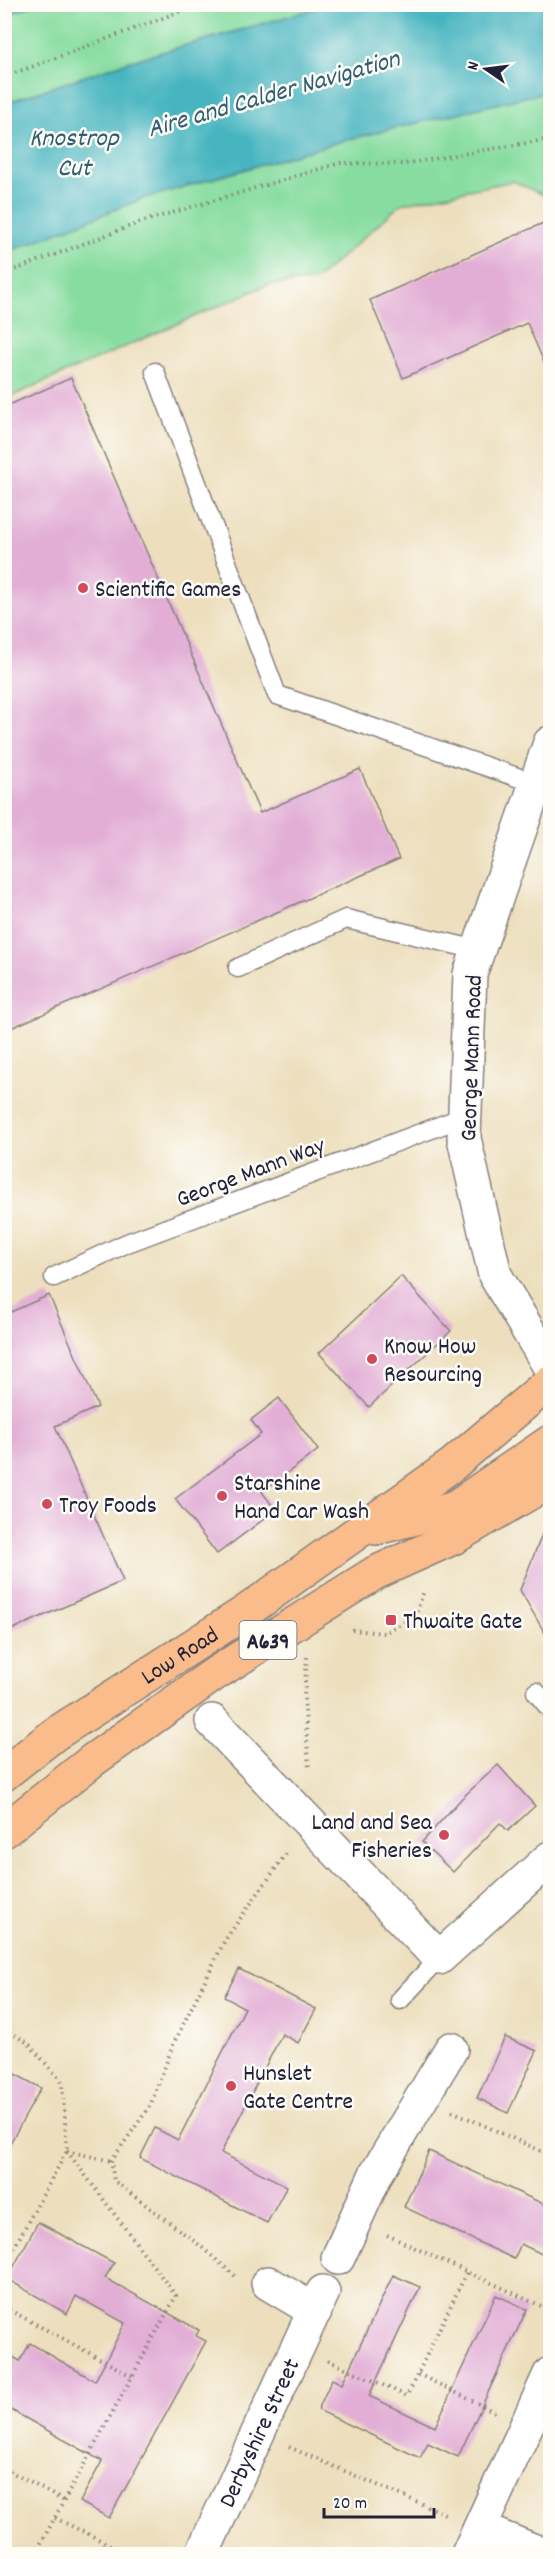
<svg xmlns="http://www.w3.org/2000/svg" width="555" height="2559" font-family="Dekko,sans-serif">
  <rect width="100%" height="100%" fill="#fdfcf7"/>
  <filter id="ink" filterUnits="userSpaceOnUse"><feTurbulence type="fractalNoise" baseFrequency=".0167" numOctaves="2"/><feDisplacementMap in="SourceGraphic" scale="12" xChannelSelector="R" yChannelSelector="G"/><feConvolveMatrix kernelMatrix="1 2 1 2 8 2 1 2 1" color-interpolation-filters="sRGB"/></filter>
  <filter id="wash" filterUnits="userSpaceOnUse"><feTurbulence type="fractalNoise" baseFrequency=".008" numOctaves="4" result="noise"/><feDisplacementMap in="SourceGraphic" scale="24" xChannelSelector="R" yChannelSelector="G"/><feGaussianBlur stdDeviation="1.35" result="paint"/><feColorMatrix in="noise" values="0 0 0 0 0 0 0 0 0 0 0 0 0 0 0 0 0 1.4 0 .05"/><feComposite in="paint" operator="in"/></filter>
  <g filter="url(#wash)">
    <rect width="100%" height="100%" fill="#eddfbd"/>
    <g fill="#87dda0" stroke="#54806e" stroke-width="1.5">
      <polygon points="34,4 328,5 127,62 5,103 4,15"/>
      <polygon points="550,91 550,198 513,181 401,204 316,280 267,285 5,399 5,253 142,199 346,140"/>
    </g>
    <g fill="#46b5c0" stroke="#346c7e" stroke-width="1.5">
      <polygon points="5,4 34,4 34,5 5,15"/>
      <polygon points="328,5 550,5 550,91 346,140 142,199 5,253 5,103 127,62"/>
    </g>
    <g id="blocks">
      <g fill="#e2aed6">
        <polygon points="550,220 550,376 527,323 403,378 370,300"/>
        <polygon points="71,378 260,813 360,769 399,859 4,1031 4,407"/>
        <polygon points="401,1276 451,1331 369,1407 319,1353"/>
        <polygon points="49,1295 98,1407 55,1426 123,1581 4,1633 4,1315"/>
        <polygon points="279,1398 318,1450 262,1492 276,1510 217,1554 175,1499 261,1434 251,1420"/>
        <polygon points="549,1517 550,1517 550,1642 520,1590"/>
        <polygon points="498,1765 535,1806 508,1831 500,1823 453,1872 422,1842 462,1798"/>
        <polygon points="239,1969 316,2009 298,2043 282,2034 221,2153 287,2186 267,2223 140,2158 155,2128 178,2140 245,2008 224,1997"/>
        <polygon points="505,2037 537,2051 508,2113 477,2098"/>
        <polygon points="4,2068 41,2088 4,2154"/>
        <polygon points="429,2151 550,2207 550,2258 521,2244 514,2259 404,2207"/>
        <polygon points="38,2222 114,2263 105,2278 199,2330 196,2336 206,2341 109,2518 80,2502 102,2461 4,2406 4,2352 20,2361 30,2343 95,2381 125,2323 76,2296 67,2314 7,2279"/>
        <polygon points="393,2275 420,2287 369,2396 435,2427 496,2295 527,2309 458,2457 428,2443 420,2458 318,2410 332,2379 342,2384"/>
      </g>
    </g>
  </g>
  <g filter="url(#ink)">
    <use href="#blocks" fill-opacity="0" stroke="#88807c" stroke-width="1.5"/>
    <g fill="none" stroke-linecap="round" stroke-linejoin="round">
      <g stroke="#88807c" stroke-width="21">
        <g id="lane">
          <polyline points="155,372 277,695 543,786"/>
          <polyline points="238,968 346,919 478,950"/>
          <polyline points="54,1277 127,1243 466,1116"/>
          <polyline points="536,1692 550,1709"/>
          <polyline points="400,2000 439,1958"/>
        </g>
      </g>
      <g stroke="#88807c" stroke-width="36">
        <g id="street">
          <polyline points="550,743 470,974 464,1138 495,1275 550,1367"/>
          <polyline points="212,1721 439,1958 550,1858"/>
          <polyline points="338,2258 376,2174 451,2049"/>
          <polyline points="268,2283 315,2311"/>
          <polyline points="480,2529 542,2554"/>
          <path id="s1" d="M202 2554 323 2292"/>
          <polyline points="468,2554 550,2374"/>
        </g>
      </g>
      <g stroke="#88807c" stroke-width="36">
        <g id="primary">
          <polyline points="376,1528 452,1509 550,1442"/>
          <path id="s2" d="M4 1774 55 1734 244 1613 452 1465 550 1382"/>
          <polyline points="4,1831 93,1760 216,1673 375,1573 455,1537 550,1481"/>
        </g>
      </g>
      <g stroke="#88807c" stroke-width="4" stroke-dasharray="1.5 4.5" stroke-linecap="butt">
        <polyline points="4,77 179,12 208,4"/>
        <polyline points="4,274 141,222 340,163 404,164 550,139"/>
        <polyline points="352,1630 384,1633 415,1616 424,1591"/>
        <polyline points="307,1657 304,1696 309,1769"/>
        <polyline points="4,2029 28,2043 62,2082 67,2151 4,2266"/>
        <polyline points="452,2111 550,2155"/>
        <polyline points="67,2151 111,2161"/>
        <polyline points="387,2235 550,2310"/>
        <polyline points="235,2276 198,2244 114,2181 111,2161 150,2106 173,2045 225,1940 288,1851"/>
        <polyline points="4,2307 132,2376"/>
        <polyline points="328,2360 407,2396 467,2272"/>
        <polyline points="418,2374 495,2412"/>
        <polyline points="289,2447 447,2515"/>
        <polyline points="4,2468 64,2501"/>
        <polyline points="55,2518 129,2554"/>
        <polyline points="35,2554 176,2296 67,2151"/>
      </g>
      <use href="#lane" stroke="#fff" stroke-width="18"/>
      <use href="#street" stroke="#fff" stroke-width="33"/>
      <use href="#primary" stroke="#fabc8b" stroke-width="33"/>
    </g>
  </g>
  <g fill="#d1495b" stroke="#fdfcf7" stroke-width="2">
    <circle cx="83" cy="588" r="6"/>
    <circle cx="372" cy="1359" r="6"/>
    <circle cx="222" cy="1496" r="6"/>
    <circle cx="47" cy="1504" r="6"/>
    <rect x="385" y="1614" width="12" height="12" rx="3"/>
    <circle cx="444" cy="1835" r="6"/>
    <circle cx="231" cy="2086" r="6"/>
  </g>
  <g text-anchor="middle" stroke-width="5" stroke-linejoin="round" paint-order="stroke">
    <rect fill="#fdfcf7" stroke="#646373" stroke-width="1.5" x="239.5" y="1621" width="57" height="38" rx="4.5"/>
    <g font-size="22" font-weight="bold" fill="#22223b">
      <text x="268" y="1648">A639</text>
    </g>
    <g font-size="24" fill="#22223b" stroke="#fdfcf7" text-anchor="start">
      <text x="95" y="596">Scientific Games</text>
      <text x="384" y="1353">Know How<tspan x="384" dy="28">Resourcing</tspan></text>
      <text x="234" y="1490">Starshine<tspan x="234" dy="28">Hand Car Wash</tspan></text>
      <text x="59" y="1512">Troy Foods</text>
      <text x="403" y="1628">Thwaite Gate</text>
      <text x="432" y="1829" text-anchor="end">Land and Sea<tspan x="432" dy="28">Fisheries</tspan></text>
      <text x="243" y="2080">Hunslet<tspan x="243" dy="28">Gate Centre</tspan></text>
    </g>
    <g font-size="24" fill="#22223b" stroke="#fdfcf7">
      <text transform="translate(470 1058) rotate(-88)" y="8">George Mann Road</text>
      <text transform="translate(250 1171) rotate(-21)" y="8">George Mann Way</text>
      <text dy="8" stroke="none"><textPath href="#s2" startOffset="212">Low Road</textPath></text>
      <text dy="8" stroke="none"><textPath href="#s1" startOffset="134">Derbyshire Street</textPath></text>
    </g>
    <g font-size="26" font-style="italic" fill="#305d70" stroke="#fdfcf7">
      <text transform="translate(273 92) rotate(-16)" y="9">Aire and Calder Navigation</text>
      <text x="74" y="145">Knostrop<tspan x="74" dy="30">Cut</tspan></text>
    </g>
  </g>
  <rect width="555" height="2559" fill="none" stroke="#fdfcf7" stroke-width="24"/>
  <g transform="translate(486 69) rotate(284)" stroke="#fdfcf7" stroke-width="4.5" paint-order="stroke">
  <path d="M0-4.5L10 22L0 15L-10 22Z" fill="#22223b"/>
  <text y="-9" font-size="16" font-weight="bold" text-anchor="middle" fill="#22223b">N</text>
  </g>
  <path d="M324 2508v9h110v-9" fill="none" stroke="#22223b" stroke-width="3"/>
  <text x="333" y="2508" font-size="18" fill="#22223b" stroke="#fdfcf7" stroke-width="4.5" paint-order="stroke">20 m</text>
</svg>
